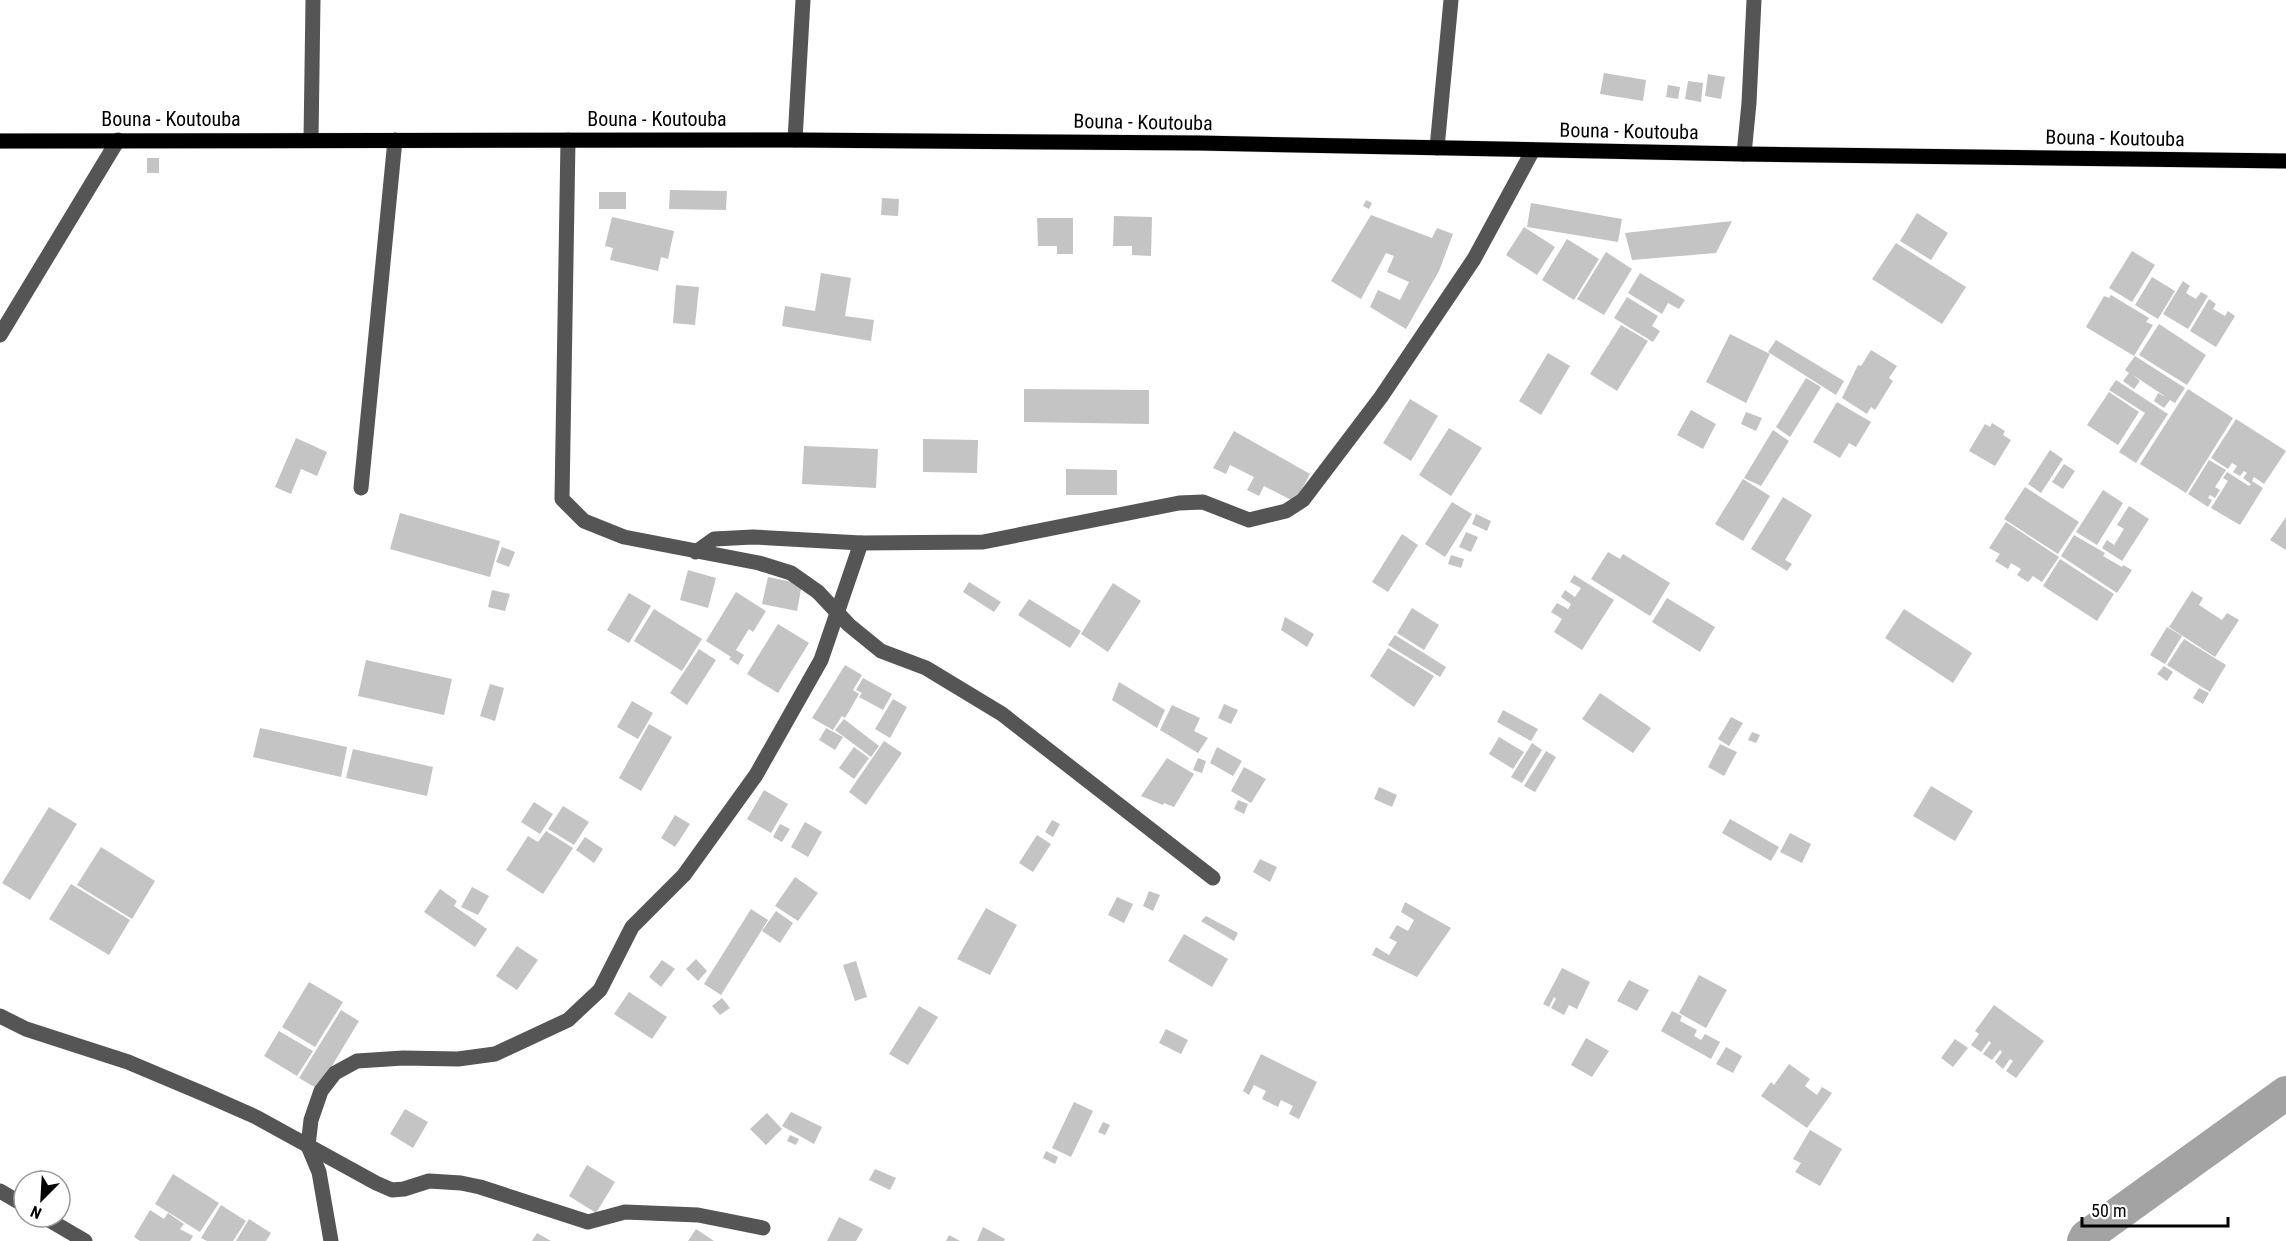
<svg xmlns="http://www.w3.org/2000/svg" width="2286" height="1241" font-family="'Roboto Condensed',sans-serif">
  <rect width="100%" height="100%" fill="#fff"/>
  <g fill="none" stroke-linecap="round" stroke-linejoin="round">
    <polyline stroke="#a3a3a3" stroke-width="34" points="2084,1241 2086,1237 2286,1093"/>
  </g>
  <g fill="#c4c4c4">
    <polygon points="1604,73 1646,80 1643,101 1600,94"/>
    <polygon points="1708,74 1725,77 1721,99 1705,96"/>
    <polygon points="1688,81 1703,83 1701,102 1685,99"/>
    <polygon points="1668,85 1680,87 1678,99 1666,97"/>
    <rect x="147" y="158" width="12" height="15"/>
    <polygon points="670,190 727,191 726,210 669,209"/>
    <rect x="599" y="192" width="27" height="17"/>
    <polygon points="882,198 899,199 898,216 881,215"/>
    <polygon points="1366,200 1372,203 1369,209 1363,206"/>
    <polygon points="1531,203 1622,219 1618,242 1527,227"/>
    <polygon points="1917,213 1948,233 1931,260 1900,241"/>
    <polygon points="1371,215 1432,238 1437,228 1453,234 1439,271 1406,329 1370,307 1378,290 1400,300 1409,282 1387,272 1394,256 1386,253 1361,299 1331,281"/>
    <polygon points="1114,216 1152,217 1151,256 1132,255 1132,246 1113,246"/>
    <polygon points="612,217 674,231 668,259 661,257 658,271 610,260 613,248 605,246"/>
    <polygon points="1037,218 1073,218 1073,254 1057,254 1057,246 1038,246"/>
    <polygon points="1732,221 1716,253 1632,260 1625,233"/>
    <polygon points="1524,227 1555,247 1537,275 1506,255"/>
    <polygon points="1567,239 1599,259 1574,300 1542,280"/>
    <polygon points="1896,243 1966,287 1942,324 1872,279"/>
    <polygon points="2132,251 2155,265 2132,302 2109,288"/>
    <polygon points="1606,252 1632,269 1604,315 1577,299"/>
    <polygon points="821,273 851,278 845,316 874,320 871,341 782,326 785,306 815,311"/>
    <polygon points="1640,273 1685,300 1679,309 1668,303 1662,314 1628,293"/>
    <polygon points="2152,277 2175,291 2158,319 2135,305"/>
    <polygon points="2183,281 2190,286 2186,293 2196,299 2201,292 2208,296 2188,329 2163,314"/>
    <polygon points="676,285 699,287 695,325 673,323"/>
    <polygon points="2111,295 2149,318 2146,322 2153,325 2134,356 2086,327 2104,296 2109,298"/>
    <polygon points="1627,297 1658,316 1652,326 1660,331 1653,342 1614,318"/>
    <polygon points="2209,299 2216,304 2213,309 2225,316 2228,311 2235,316 2216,347 2190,331"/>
    <polygon points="2159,324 2206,355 2187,385 2139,355"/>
    <polygon points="1621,325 1648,341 1617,391 1590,374"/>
    <polygon points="1730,334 1770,354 1746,403 1706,382"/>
    <polygon points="1776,340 1844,381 1836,395 1768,352"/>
    <polygon points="1871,350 1897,366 1889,378 1893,381 1875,410 1871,407 1867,414 1842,398 1858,365 1861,366"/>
    <polygon points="1548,353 1570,366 1541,415 1519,401"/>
    <polygon points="2135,356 2185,388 2175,403 2170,400 2164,408 2154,401 2158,393 2166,397 2133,375 2140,381 2134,389 2123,381 2129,373 2125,370"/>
    <polygon points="1806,378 1821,387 1790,437 1776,427"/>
    <polygon points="2116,380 2168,414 2136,463 2119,452 2145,413 2109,390"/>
    <polygon points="1024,389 1149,390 1149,424 1024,422"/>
    <polygon points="2188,389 2233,418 2186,493 2140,464"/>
    <polygon points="2109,392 2139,412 2118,445 2087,425"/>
    <polygon points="1410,399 1438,416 1411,461 1383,443"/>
    <polygon points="1837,402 1871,422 1856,447 1849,443 1840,458 1813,442"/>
    <polygon points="1691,410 1716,424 1703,449 1677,435"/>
    <polygon points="1746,412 1762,418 1756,431 1741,424"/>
    <polygon points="2236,419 2286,451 2264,484 2254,477 2252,481 2263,488 2240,525 2211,508 2228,481 2223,478 2227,472 2249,486 2251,484 2243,478 2247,473 2244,471 2240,476 2233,472 2237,466 2232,463 2228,469 2211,458"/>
    <polygon points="1992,423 2005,431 2003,435 2011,440 1995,466 1969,451 1985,424 1990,427"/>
    <polygon points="1449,428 1482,448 1451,496 1419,475"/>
    <polygon points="1773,430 1789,441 1761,486 1744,478"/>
    <polygon points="1234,431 1310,474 1295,502 1264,486 1259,496 1247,490 1254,477 1230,465 1226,474 1213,468"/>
    <polygon points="296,438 327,452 317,476 301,469 291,494 275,487"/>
    <polygon points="923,439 978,440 977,473 923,472"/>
    <polygon points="804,446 878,449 876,488 802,484"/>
    <polygon points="2050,450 2063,459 2041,493 2028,484"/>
    <polygon points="2209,460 2226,470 2215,487 2220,490 2215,498 2210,495 2208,498 2212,500 2208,507 2188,494"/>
    <polygon points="2064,464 2075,471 2063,489 2052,482"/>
    <polygon points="1066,469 1117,470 1117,495 1066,495"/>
    <polygon points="1743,479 1770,496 1743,541 1715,524"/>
    <polygon points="2025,487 2079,522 2058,554 2004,519"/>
    <polygon points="2103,490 2123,503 2097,545 2076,532"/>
    <polygon points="1783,497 1812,515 1785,560 1792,564 1787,571 1751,549"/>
    <polygon points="1452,502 1472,514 1445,557 1425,544"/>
    <polygon points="2129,506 2149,519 2122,561 2102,548 2107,540 2114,545 2124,529 2117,525"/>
    <polygon points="400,513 500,541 490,577 390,549"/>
    <polygon points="1476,514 1491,521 1487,531 1472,524"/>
    <polygon points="2286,517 2286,550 2270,540"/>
    <polygon points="2006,522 2059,557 2042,582 2033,576 2028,582 2017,575 2021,569 2011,563 2008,569 1995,561 2000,554 1989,548"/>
    <polygon points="1466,532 1478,537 1471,552 1459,547"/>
    <polygon points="1402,534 1418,545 1388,592 1372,582"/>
    <polygon points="2074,535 2105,553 2103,556 2122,567 2123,565 2132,570 2117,593 2061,556"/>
    <polygon points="502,547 515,552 509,567 496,562"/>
    <polygon points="1608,552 1620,559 1623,554 1670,583 1650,616 1591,579"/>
    <polygon points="1451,555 1464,559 1461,568 1448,564"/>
    <polygon points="2060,559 2114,594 2097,621 2043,586"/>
    <polygon points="688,570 716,578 708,608 680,600"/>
    <polygon points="1574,575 1614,600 1582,650 1554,632 1562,619 1551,612 1557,603 1568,609 1571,604 1561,597 1565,590 1575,597 1581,588 1570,582"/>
    <polygon points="768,577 802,584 797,611 762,604"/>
    <polygon points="969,582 1001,602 994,612 963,592"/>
    <polygon points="1113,583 1141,601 1108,652 1081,634"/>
    <polygon points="492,590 510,594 505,611 488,607"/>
    <polygon points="2192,591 2203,598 2199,605 2222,620 2227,613 2239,620 2215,657 2169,627"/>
    <polygon points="736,592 766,611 753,632 749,629 736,650 744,655 738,665 729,659 731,657 706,641"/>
    <polygon points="629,593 651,606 629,643 607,630"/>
    <polygon points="1667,598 1715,627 1700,652 1652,622"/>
    <polygon points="1029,599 1081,631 1070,648 1018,615"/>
    <polygon points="1412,608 1439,625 1424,650 1397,633"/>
    <polygon points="654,609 702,639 682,671 634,641"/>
    <polygon points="1904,609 1972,653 1953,683 1885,638"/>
    <polygon points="1285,617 1314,634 1307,647 1281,630"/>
    <polygon points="778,624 809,643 778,693 747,674"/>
    <polygon points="2167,627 2182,636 2165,664 2150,655"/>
    <polygon points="1395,635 1446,667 1440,677 1388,645"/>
    <polygon points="2184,639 2226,665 2210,692 2167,665"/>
    <polygon points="1388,648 1434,676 1414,707 1370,676"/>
    <polygon points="699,649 716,660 687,705 670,693"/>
    <polygon points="366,660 452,679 444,715 358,696"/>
    <polygon points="845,665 862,675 853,690 859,694 845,718 842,716 833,730 812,718"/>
    <polygon points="2164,666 2173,672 2167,681 2157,674"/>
    <polygon points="863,678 892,694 883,710 859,697 862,693 856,690"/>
    <polygon points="1119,682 1165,710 1157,728 1112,700"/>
    <polygon points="490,684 504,688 495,721 480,716"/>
    <polygon points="2199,688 2209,693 2203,704 2193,698"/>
    <polygon points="1600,693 1651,728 1633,753 1582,719"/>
    <polygon points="893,699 907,707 890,738 875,729"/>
    <polygon points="632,701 653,713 638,739 617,727"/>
    <polygon points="1224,704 1238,710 1231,724 1218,718"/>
    <polygon points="1172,705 1200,718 1194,731 1208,738 1198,753 1160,730"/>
    <polygon points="1503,710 1538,729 1531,741 1497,722"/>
    <polygon points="1731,717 1743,723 1729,746 1718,739"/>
    <polygon points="844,719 879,746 871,757 835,730"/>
    <polygon points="649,724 672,737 641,791 619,778"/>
    <polygon points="260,728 347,747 341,777 253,757"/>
    <polygon points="826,728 843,737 835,750 819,740"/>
    <polygon points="1752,732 1760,735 1756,743 1748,740"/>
    <polygon points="1499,737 1524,752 1513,769 1489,754"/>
    <polygon points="884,741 902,753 866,805 849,792"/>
    <polygon points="1532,743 1542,750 1522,783 1511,777"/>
    <polygon points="1720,744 1737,752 1724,776 1708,767"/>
    <polygon points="854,747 869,758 854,779 839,768"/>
    <polygon points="1217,747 1242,761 1233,776 1210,763"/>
    <polygon points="353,749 433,767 427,796 346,778"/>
    <polygon points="1546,751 1556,757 1535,792 1524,786"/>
    <polygon points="1167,758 1194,774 1174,807 1164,803 1163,805 1141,796"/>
    <polygon points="1198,758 1206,761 1202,773 1193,770"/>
    <polygon points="1244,767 1266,779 1251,803 1231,791"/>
    <polygon points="1931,786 1973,811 1955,841 1913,816"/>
    <polygon points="1379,787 1397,795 1392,807 1374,799"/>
    <polygon points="764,790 788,804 771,833 747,819"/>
    <polygon points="1238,800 1248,804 1244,814 1234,809"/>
    <polygon points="534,802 553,814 540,834 521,822"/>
    <polygon points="563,806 589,822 574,845 548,829"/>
    <polygon points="49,807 77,824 30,900 2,883"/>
    <polygon points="675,815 690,824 675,847 661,838"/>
    <polygon points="1730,819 1779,847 1771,861 1722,833"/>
    <polygon points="1052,820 1060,824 1053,837 1045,832"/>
    <polygon points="805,822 822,832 808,857 791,847"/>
    <polygon points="780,824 790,829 782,842 773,837"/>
    <polygon points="546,831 573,848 543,894 506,870 528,836 538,842"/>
    <polygon points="1790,833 1811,844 1802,863 1780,852"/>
    <polygon points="1037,835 1051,844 1033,872 1019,863"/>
    <polygon points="585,837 603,849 594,863 576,850"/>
    <polygon points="101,847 155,881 132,919 77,885"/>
    <polygon points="1260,859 1277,867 1270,882 1253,872"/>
    <polygon points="795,877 818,893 798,921 775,906"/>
    <polygon points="71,884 130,920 109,955 49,919"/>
    <polygon points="472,887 489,896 478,915 461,907"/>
    <polygon points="440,889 457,901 454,906 487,929 475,947 424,912"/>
    <polygon points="1149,891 1160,895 1153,911 1143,906"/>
    <polygon points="1117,897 1133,904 1124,923 1108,915"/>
    <polygon points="1405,902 1451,928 1417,977 1372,955 1376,947 1389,955 1397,942 1389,938 1397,925 1408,931 1414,920 1401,912"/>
    <polygon points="986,908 1017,925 990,975 957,959"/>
    <polygon points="751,909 768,920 721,995 704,984"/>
    <polygon points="776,911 793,923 780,943 762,931"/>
    <polygon points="1206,916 1238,933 1234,941 1201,921"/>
    <polygon points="1184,934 1228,959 1212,987 1168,961"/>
    <polygon points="517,946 538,960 517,990 496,976"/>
    <polygon points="696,959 707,971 698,981 686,969"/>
    <polygon points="662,960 675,969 661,987 649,977"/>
    <polygon points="856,961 867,997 855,1001 843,965"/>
    <polygon points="1562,968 1590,982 1577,1009 1569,1005 1564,1015 1551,1008 1556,999 1554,997 1549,1007 1543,1004"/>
    <polygon points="1699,975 1727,990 1706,1028 1679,1013"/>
    <polygon points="1629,980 1649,990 1637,1011 1617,1001"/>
    <polygon points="309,982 343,1002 315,1047 282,1027"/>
    <polygon points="629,992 667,1017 652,1039 614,1014"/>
    <polygon points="722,998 730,1008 720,1015 712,1006"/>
    <polygon points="1994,1005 2044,1041 2016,1078 2006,1071 2013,1061 2010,1059 2003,1069 1995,1062 2002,1052 2000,1050 1992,1060 1983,1054 1991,1043 1989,1041 1981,1052 1971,1045 1979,1034 1975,1031"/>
    <polygon points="919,1006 938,1017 908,1065 889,1054"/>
    <polygon points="341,1010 359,1021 318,1089 299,1078"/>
    <polygon points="1672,1011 1682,1016 1680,1021 1697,1030 1694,1036 1701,1040 1705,1034 1720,1042 1711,1059 1661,1031"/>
    <polygon points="1166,1029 1188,1040 1181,1054 1159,1043"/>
    <polygon points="279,1031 313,1051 297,1076 264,1056"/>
    <polygon points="1586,1038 1609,1051 1592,1077 1571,1065"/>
    <polygon points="1955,1039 1968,1048 1953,1067 1941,1058"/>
    <polygon points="1726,1047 1742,1056 1733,1073 1716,1064"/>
    <polygon points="1261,1054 1317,1082 1299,1119 1289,1114 1293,1106 1281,1100 1278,1107 1262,1099 1266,1091 1254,1085 1249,1095 1243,1091"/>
    <polygon points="1789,1064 1810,1079 1805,1086 1817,1095 1822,1087 1832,1093 1807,1128 1761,1096 1771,1082 1774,1085"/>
    <polygon points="1074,1102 1093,1111 1071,1157 1052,1148"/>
    <polygon points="405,1109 428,1122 413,1148 390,1134"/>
    <polygon points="791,1112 822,1127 814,1144 782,1126"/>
    <polygon points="767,1113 782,1129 766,1145 750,1129"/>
    <polygon points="1103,1122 1110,1125 1105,1135 1098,1132"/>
    <polygon points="1810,1130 1842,1149 1820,1186 1795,1172 1801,1163 1793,1159"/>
    <polygon points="790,1135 799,1139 796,1145 787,1141"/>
    <polygon points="1046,1151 1058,1157 1055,1164 1043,1158"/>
    <polygon points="587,1165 615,1182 596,1213 569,1196"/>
    <polygon points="875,1169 896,1178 890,1190 869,1180"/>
    <polygon points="173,1174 219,1203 200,1232 155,1204"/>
    <polygon points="221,1205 246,1221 233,1241 207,1241 201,1238"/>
    <polygon points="150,1210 164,1219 168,1213 184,1224 180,1229 193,1236 190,1241 140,1241 134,1237"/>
    <polygon points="839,1217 863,1229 856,1241 827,1241"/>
    <polygon points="249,1219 271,1233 266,1241 236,1241"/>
    <polygon points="983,1227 1005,1239 1004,1241 977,1241"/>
    <polygon points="696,1229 714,1241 688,1241"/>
    <polygon points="537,1233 551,1241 532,1241"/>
    <polygon points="949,1235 960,1241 946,1241"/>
  </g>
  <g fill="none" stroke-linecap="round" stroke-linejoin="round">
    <g stroke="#dbdbdb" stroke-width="16">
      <polyline id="major" points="0,141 795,140 1199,143 1744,154 2286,161"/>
    </g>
    <g stroke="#555" stroke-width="15">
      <polyline points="311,140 313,0"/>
      <polyline points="568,140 562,499 584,521 624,537 759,563 791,573 818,592 849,625 881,651 926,668 1002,714 1213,878"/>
      <polyline points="795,140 803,0"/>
      <polyline points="1437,148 1451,0"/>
      <polyline points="1744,154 1749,103 1754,0"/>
      <polyline points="0,335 118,140"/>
      <polyline points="361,488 395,140"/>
      <polyline points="696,552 714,539 753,537 861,543 983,542 1179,503 1203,502 1249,520 1286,511 1303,500 1381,397 1474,259 1533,150"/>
      <polyline points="0,1016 26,1029 128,1062 204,1094 256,1117 376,1183 392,1190 404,1189 429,1181 461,1183 480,1187 588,1222 625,1212 698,1215 763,1228"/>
      <polyline points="0,1191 24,1205"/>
      <polyline points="44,1217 85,1241"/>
      <polyline points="331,1241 319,1172 308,1146 311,1120 321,1091 335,1073 357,1061 403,1058 458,1059 495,1054 568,1020 600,990 632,927 684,875 756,775 821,660 861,543"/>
    </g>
    <use href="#major" stroke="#000" stroke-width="15"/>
  </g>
  <g text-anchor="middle" stroke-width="4.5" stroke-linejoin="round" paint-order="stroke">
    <g font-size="20" fill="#000" stroke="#fff">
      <text x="171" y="126">Bouna - Koutouba</text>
      <text x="657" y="126">Bouna - Koutouba</text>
      <text transform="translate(1143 122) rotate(1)" y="7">Bouna - Koutouba</text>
      <text transform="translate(1629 131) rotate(1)" y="7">Bouna - Koutouba</text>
      <text transform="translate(2115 138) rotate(1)" y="7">Bouna - Koutouba</text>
    </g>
  </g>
  <g transform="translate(42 1199) rotate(204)"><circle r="28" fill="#ffffff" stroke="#999999" stroke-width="1.5"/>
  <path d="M0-4.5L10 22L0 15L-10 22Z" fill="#000000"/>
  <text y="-9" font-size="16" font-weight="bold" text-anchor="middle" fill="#000000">N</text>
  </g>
  <path d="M2082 1217v9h146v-9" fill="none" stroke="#000000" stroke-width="3"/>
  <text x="2091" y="1217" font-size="18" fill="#000000" stroke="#ffffff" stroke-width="4.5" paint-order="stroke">50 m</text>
</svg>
